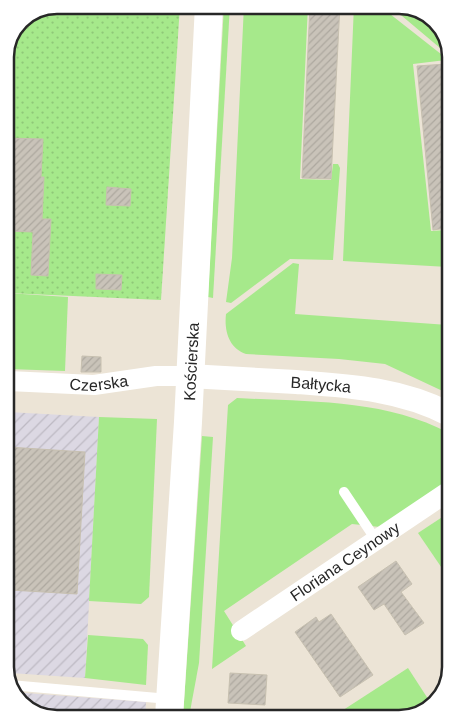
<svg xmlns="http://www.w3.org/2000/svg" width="456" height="724" font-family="Helvetica,sans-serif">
  <defs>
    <pattern id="industrial-furrows" width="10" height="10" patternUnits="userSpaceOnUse" patternTransform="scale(1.25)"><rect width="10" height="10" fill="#dcd8e3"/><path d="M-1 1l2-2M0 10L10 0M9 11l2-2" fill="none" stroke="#bdb9c3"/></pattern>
    <pattern id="garden-dots" width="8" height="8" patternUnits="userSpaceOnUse" patternTransform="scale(1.25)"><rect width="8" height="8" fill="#a6e98b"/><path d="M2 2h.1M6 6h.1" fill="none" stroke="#8fc878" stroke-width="1.8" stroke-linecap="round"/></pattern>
    <pattern id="building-hatch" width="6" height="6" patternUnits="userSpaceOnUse" patternTransform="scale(1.25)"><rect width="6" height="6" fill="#c9c3b9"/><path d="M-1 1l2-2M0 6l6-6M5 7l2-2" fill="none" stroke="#ada89f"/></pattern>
  </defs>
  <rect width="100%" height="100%" fill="#ece4d6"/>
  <g fill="url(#industrial-furrows)">
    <polygon points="8,412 99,417 85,678 10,673"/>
    <polygon points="12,692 146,702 145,718 54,719 28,710"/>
  </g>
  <g fill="#a6e98b">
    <polygon points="224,5 230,5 213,298 208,297"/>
    <polygon points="244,5 308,5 300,179 331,180 333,164 338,164 340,168 333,260 290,259 231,303 226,302 232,258"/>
    <polygon points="354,5 384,5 390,14 446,58 446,60 413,64 431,231 447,230 448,267 343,261"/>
    <path d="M389 5C418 5 428 13 446 34V53Z"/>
    <path d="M293 263 299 264 295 314 448 325 449 394 385 364 339 359 246 354C229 348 224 331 226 314Z"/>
    <polygon points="7,293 68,297 65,371 8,369"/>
    <path d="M237 398C309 402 384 399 449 433V480L380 527 352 524 224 611 246 646 212 669 228 405Z"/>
    <polygon points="99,417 157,419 149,597 141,604 89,601"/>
    <polygon points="202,436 213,437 199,663 189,717 183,717"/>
    <polygon points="450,512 450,580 418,533"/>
    <polygon points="88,635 143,639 148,645 146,685 85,678"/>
    <polygon points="408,668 432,705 422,714 337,714"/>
  </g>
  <polygon fill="url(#garden-dots)" points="57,5 180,5 161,300 7,293 5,53 22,18"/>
  <g fill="url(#building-hatch)" stroke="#c7c0b0">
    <polygon points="310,5 340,5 331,179 302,178"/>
    <polygon points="446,64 447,228 433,230 417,66"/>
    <polygon points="6,138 43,139 41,177 44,177 42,219 51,219 48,276 31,275 33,232 7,231"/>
    <polygon points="107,187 131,189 130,206 106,205"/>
    <polygon points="96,274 122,275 121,290 96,289"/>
    <polygon points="82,356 101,357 101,372 81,372"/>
    <polygon points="8,447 85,452 77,594 10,590"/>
    <polygon points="396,561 412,584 401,592 424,623 405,635 384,604 374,610 358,587"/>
    <polygon points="331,614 373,675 340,697 295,632 316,617 319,622"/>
    <polygon points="230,673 267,675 265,705 228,703"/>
  </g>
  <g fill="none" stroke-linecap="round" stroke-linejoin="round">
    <g stroke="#fff" stroke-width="10">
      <polyline points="344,492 376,540"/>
      <polyline points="10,685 169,699"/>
    </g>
    <g stroke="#fff" stroke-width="20">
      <path id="s1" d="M8 381 94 385 156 376H189"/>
      <path id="s2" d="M241 631 449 491"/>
    </g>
    <path stroke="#fff" stroke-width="24" id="s3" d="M189 376C225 378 261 380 296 382 350 386 401 389 449 414"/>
    <path stroke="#fff" stroke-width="28" id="s4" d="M169 717 188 422 209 5"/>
  </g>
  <g text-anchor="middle" stroke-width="4" stroke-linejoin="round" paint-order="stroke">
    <g font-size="16" fill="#272727" stroke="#fff">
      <text dy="6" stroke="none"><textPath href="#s4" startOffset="356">Kościerska</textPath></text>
      <text dy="6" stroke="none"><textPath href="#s1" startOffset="91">Czerska</textPath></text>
      <text dy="6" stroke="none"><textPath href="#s3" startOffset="132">Bałtycka</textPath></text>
      <text dy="6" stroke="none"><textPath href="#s2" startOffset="125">Floriana Ceynowy</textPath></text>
    </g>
  </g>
  <path d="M0 0H456V724H0ZM57 14H399A43 43 0 0 1 442 57V667A43 43 0 0 1 399 710H57A43 43 0 0 1 14 667V57A43 43 0 0 1 57 14Z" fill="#fff" fill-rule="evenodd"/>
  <path fill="none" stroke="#272727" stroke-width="2.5" d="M57 14H399A43 43 0 0 1 442 57V667A43 43 0 0 1 399 710H57A43 43 0 0 1 14 667V57A43 43 0 0 1 57 14Z"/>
</svg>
